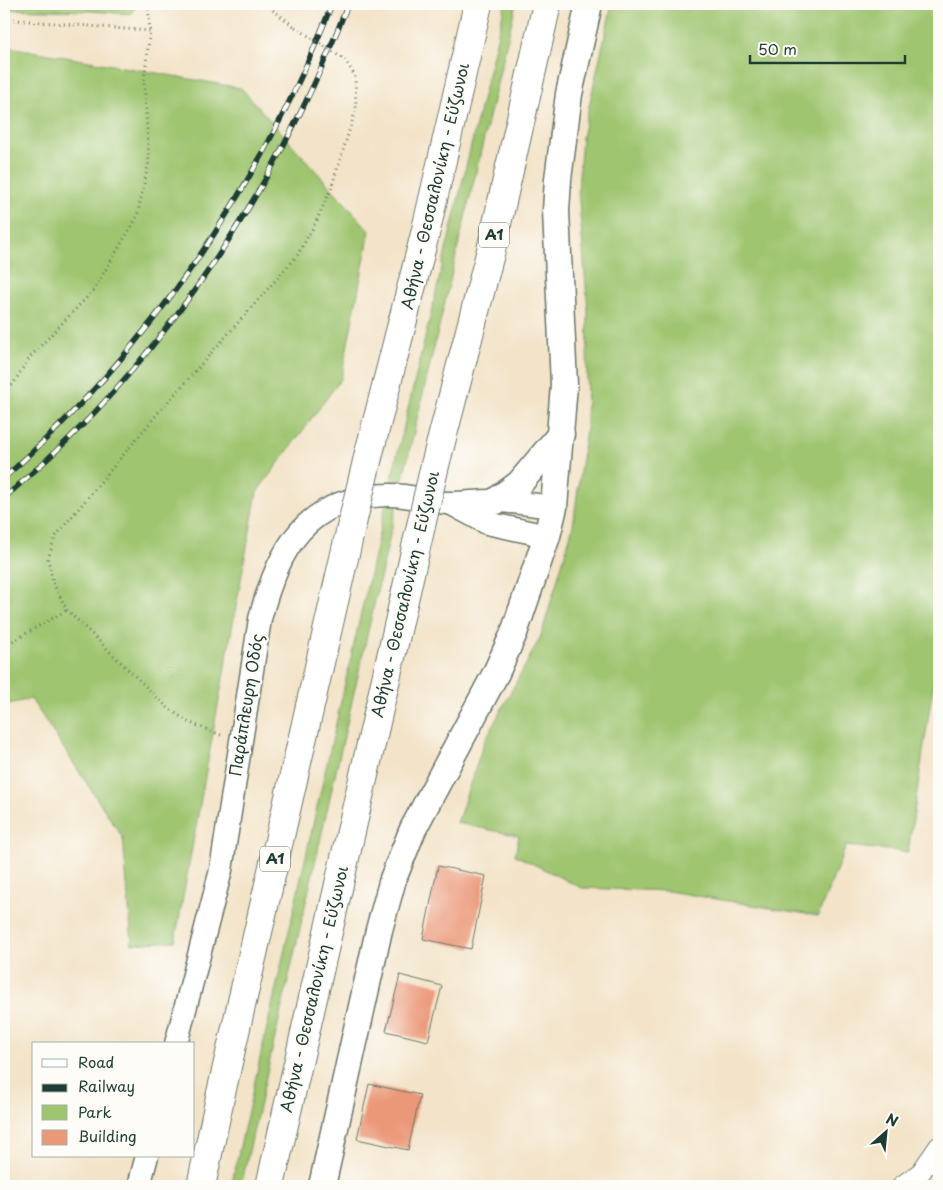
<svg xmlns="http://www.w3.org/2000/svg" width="943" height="1190" font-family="'Playpen Sans',sans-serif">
  <rect width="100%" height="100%" fill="#fdfcf7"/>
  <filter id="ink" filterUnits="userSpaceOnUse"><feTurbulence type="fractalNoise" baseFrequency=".02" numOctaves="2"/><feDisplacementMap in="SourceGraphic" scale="10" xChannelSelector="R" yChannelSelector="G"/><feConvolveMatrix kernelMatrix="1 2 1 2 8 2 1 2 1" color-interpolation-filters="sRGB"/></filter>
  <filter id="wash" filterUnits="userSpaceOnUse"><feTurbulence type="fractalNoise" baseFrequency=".0096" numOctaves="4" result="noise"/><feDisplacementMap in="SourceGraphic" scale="20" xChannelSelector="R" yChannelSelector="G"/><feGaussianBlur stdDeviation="1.12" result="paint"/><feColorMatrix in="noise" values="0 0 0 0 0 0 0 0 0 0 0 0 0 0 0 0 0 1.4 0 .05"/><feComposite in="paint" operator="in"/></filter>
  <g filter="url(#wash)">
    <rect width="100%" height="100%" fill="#f3e3c8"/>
    <g fill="#9fc570" stroke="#5f8152">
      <polygon points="4,4 137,4 131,14 89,11 4,9"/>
      <polygon points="505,4 516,4 407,461 241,1186 231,1186 396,459"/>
      <polygon points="612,4 939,4 939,680 934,680 908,852 846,846 818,916 668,891 582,888 515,855 519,836 457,823 484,742 541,636 573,526 586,428 588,311 578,189 582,137"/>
      <polygon points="4,46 241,88 370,231 341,379 257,492 175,941 132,944 123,838 31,699 4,705"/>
    </g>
    <g id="blocks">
      <g fill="#eb9878">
        <polygon points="438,866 486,876 471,949 423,939"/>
        <polygon points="400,975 442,986 428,1041 386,1031"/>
        <polygon points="369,1084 420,1095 408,1150 357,1139"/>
      </g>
    </g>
  </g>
  <g filter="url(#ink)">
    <use href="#blocks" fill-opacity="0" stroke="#697768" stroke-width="1"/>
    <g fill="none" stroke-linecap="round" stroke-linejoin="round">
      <g stroke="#697768" stroke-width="21">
        <polyline id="minor" points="901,1186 921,1172 939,1146"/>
      </g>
      <g stroke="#697768" stroke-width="25">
        <g id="tertiary">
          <polyline points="450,503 487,523 547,536"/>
          <path d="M176 1044 221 870 260 619C278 549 306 497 387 495 406 494 427 501 447 503 463 504 480 500 497 501 516 502 535 505 554 507"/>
          <polyline points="139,1186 147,1156"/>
        </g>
      </g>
      <g stroke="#697768" stroke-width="29">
        <g id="secondary">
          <polyline points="496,501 519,484 561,434"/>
          <polyline points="322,1186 379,930 393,879 413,829 496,673 514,633 547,536 554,507 564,385 556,211 558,179 569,94 589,4"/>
        </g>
      </g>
      <g stroke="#697768" stroke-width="30">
        <g id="motorway">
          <polyline points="369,453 425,234 478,4"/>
          <polyline points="435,465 491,250 547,4"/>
          <polyline points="201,1186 221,1093 350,532"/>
          <polyline points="270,1186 417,543"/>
        </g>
      </g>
      <g stroke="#697768" stroke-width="3" stroke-dasharray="1 4" stroke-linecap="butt">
        <polyline points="265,4 295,27"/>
        <polyline points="4,19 150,31"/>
        <polyline points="4,392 13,384 30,357 93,291 137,217 149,161 144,80 150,31 148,4"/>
        <polyline points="4,646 67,610"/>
        <polyline points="221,735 188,722 167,707 67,610 53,583 48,559 55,537 158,413 297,256 315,224 331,189 356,109 355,76 345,60"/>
      </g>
      <use href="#minor" stroke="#fff" stroke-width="19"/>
      <use href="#tertiary" stroke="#fff" stroke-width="22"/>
      <use href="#secondary" stroke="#fff" stroke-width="26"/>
      <use href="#motorway" stroke="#fff" stroke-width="28"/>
      <g stroke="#1f3d34" stroke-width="5.5">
        <g id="rail">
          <path d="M4 478C150 349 261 186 332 4"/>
          <path d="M4 498C39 467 74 436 105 401 210 286 292 149 348 4"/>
        </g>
      </g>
      <use href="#rail" stroke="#fdfcf7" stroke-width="4" stroke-dasharray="11" stroke-linecap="butt"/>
      <g stroke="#697768" stroke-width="30" stroke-linecap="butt">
        <g id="motorway-bridge">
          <polyline points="350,532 369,453"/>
          <polyline points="417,543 435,465"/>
        </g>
      </g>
      <polyline stroke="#697768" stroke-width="3" stroke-dasharray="1 4" stroke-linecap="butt" points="295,27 345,60"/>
      <use href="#motorway-bridge" stroke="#fff" stroke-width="28"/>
    </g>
  </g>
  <g text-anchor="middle" stroke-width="4.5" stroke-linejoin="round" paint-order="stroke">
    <g fill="#fdfcf7" stroke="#62766e" stroke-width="1">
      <rect x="479" y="222.5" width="30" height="25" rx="4"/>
      <rect x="260" y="846.5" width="30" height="25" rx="4"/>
    </g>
    <g font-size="15" font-weight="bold" fill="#1f3d34">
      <text x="494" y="240">Α1</text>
      <text x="275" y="864">Α1</text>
    </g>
    <g font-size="16" fill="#1f3d34" stroke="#fdfcf7">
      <text transform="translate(435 186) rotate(-77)" y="6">Αθήνα - Θεσσαλονίκη - Εύζωνοι</text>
      <text transform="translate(405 594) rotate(-77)" y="6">Αθήνα - Θεσσαλονίκη - Εύζωνοι</text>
      <text transform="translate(246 705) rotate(-81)" y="6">Παράπλευρη Οδός</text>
      <text transform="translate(314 989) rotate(-77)" y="6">Αθήνα - Θεσσαλονίκη - Εύζωνοι</text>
    </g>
  </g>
  <rect width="943" height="1190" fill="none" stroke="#fdfcf7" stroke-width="20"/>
  <rect x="32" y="1042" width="162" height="115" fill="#fdfcf7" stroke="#a4b0a9"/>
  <rect x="42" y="1059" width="25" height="8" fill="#ffffff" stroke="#a4b0a9"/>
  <text x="78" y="1068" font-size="15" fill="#1f3d34">Road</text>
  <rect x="42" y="1084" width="25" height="8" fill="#1f3d34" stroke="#a4b0a9"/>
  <text x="78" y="1092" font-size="15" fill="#1f3d34">Railway</text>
  <rect x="42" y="1105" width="25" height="15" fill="#9fc570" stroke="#a4b0a9"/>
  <text x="78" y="1118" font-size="15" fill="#1f3d34">Park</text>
  <rect x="42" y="1130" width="25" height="15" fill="#eb9878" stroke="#a4b0a9"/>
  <text x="78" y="1142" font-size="15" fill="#1f3d34">Building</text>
  <g transform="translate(886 1132) rotate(27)" stroke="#fdfcf7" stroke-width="4" paint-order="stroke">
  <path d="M0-4L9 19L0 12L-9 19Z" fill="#1f3d34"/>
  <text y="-8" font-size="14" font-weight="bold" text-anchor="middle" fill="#1f3d34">N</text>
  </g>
  <path d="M750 55v8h155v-8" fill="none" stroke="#1f3d34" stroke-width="2.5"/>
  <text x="758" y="55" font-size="15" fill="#1f3d34" stroke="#fdfcf7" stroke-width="4" paint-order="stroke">50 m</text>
</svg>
